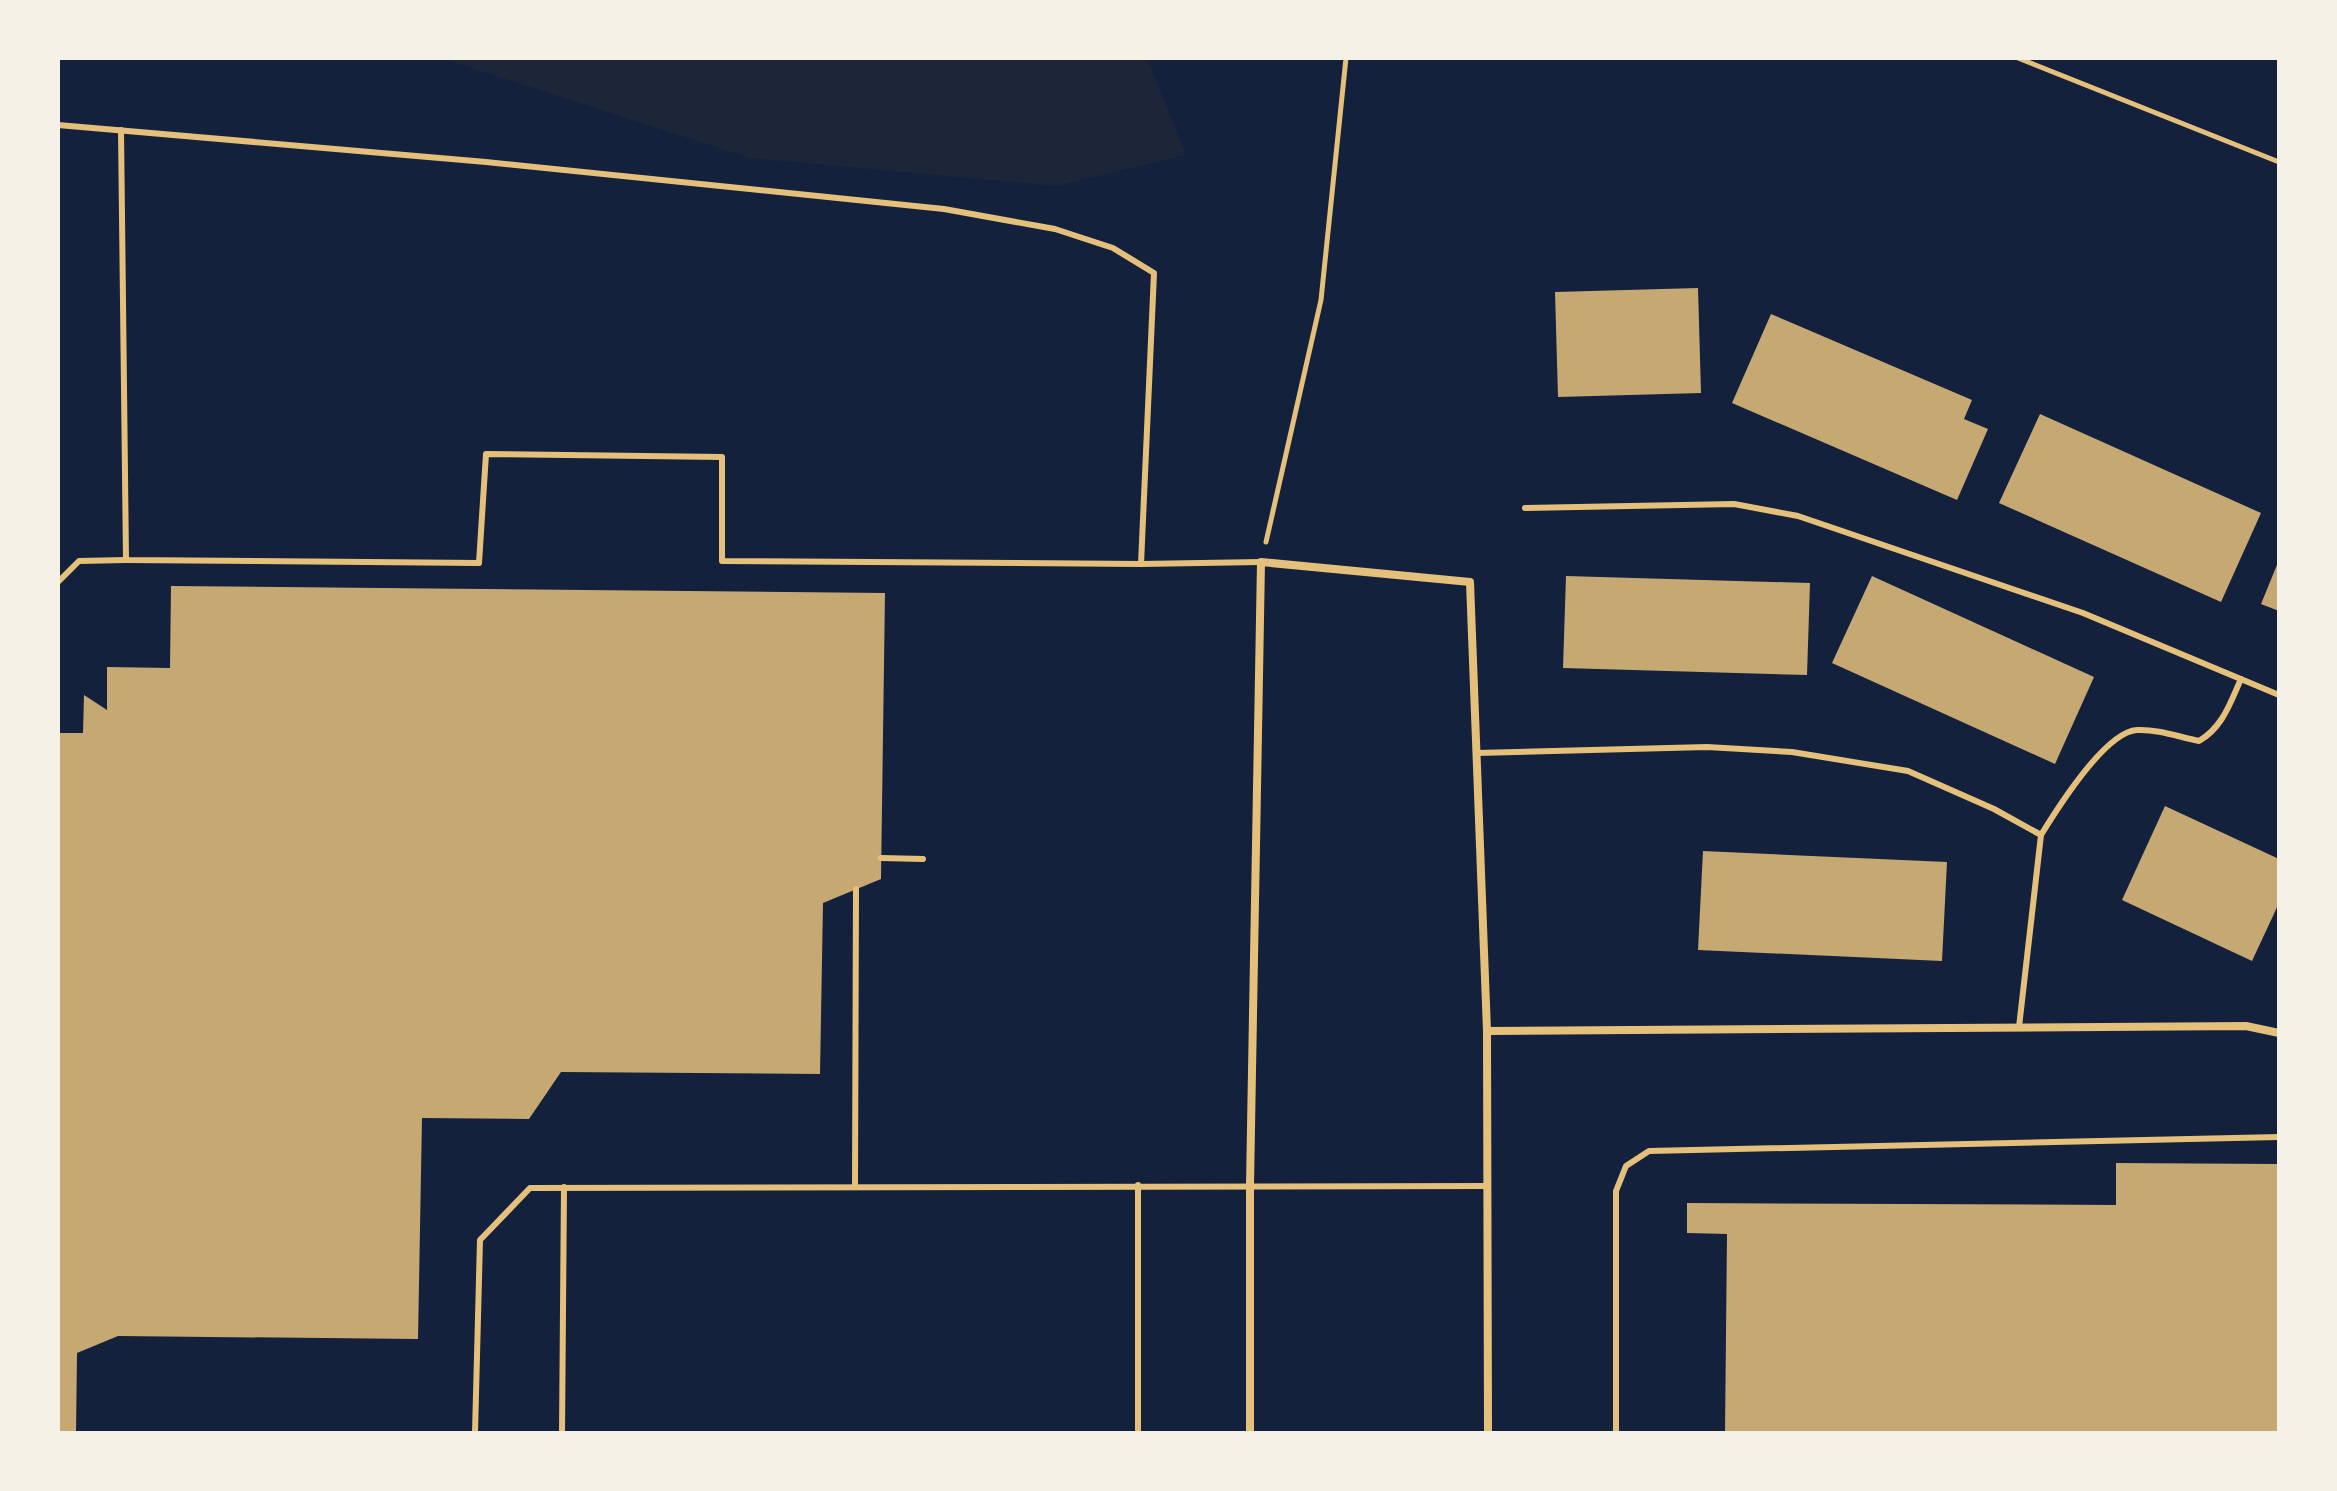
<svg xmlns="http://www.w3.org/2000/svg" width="2337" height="1491" font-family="Barlow,sans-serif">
  <rect width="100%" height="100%" fill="#14213d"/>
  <polygon fill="#1d2539" points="441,58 1147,58 1186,155 1056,186 750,158"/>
  <g fill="#c6a872">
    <polygon points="1698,288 1701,393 1558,397 1555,292"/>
    <polygon points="1771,314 1972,400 1964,419 1988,429 1957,500 1732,403"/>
    <polygon points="2040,414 2261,513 2221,602 1999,503"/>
    <polygon points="2279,560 2279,611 2261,604"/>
    <polygon points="1566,576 1810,583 1807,675 1563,668"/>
    <polygon points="1872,576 2094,677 2055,764 1832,663"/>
    <polygon points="171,586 885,593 881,879 823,903 820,1074 561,1072 529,1119 422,1118 418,1339 118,1336 77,1353 76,1433 58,1433 58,733 83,733 84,695 107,710 107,667 170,668"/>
    <polygon points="2165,806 2279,859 2279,903 2252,961 2122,900"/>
    <polygon points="1703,851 1947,862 1942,961 1698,950"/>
    <polygon points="2116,1163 2279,1164 2279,1433 1725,1433 1727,1234 1687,1233 1687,1203 2116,1205"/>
  </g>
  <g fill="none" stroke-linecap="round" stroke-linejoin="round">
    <g stroke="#e5c07b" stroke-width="5">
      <polyline points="2018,58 2279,162"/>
      <polyline points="1266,542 1321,300 1346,58"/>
    </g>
    <g stroke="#e5c07b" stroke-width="6">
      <polyline points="58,125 486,162 944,209 1055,229 1113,248 1154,273 1141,564"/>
      <polyline points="121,130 126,560 479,563 486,454 722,457 722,561 1141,564 1261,562"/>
      <polyline points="1525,508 1734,504 1798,516 2083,613 2279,695"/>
      <polyline points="58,582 79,561 126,560"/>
      <polyline points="1477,753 1707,747 1792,752 1908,771 1994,809 2041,835 2019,1027"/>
      <path d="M2041 835C2057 809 2105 732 2137 730 2158 729 2179 737 2199 741 2223 727 2230 703 2241 679"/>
      <polyline points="881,858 923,859"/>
      <polyline points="1138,1185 1138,1433"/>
      <polyline points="855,1187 856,889"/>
      <polyline points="475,1433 480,1240 530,1188 1488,1186"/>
      <polyline points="562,1433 564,1187"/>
      <polyline points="1616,1433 1616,1191 1626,1166 1649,1151 2279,1137"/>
    </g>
    <g stroke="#e5c07b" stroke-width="8">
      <polyline points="1487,1031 2246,1026 2279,1033"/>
      <polyline points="1250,1433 1250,1185 1261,562 1470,582 1487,1031 1488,1433"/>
    </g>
  </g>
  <rect width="2337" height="1491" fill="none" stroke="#f6f1e7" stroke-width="120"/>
</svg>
